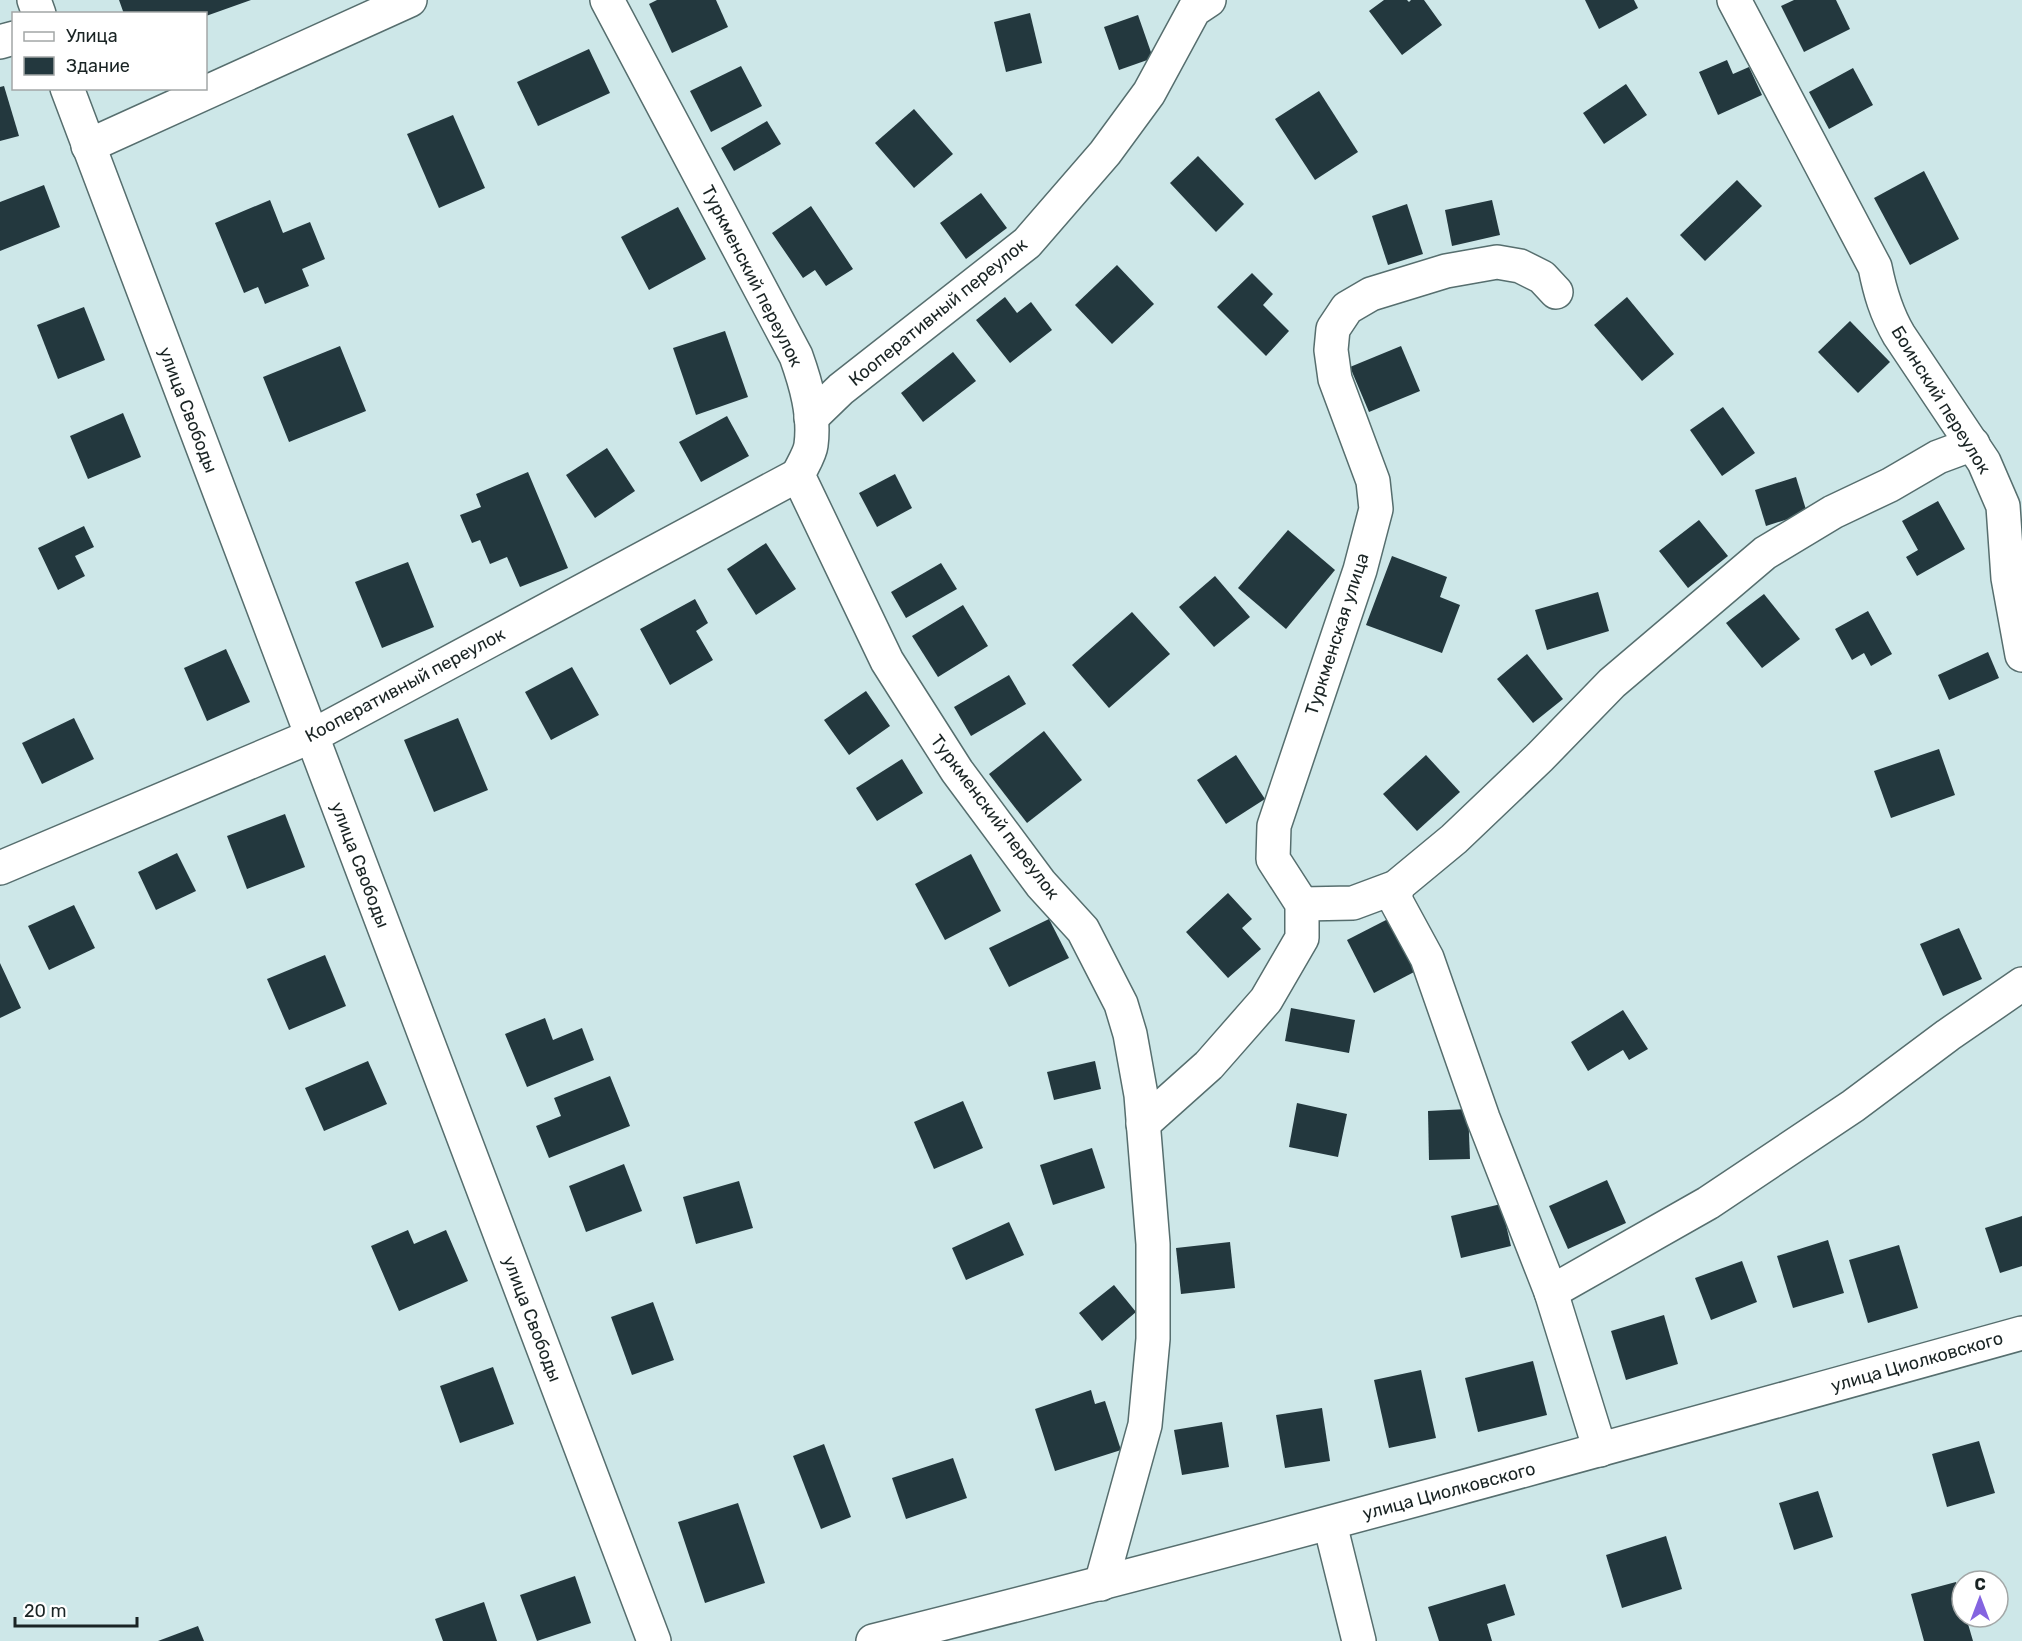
<svg xmlns="http://www.w3.org/2000/svg" width="2022" height="1641" font-family="Rubik,sans-serif">
  <rect width="100%" height="100%" fill="#cde7e8"/>
  <g fill="#23383e">
    <polygon points="119,0 251,0 206,16 206,14 124,14"/>
    <polygon points="657,0 716,0 728,27 672,53 649,4"/>
    <polygon points="1384,0 1407,0 1409,2 1411,0 1424,0 1442,25 1402,55 1369,11"/>
    <polygon points="1585,0 1634,0 1638,8 1599,29"/>
    <polygon points="1794,0 1836,0 1850,29 1804,52 1781,6"/>
    <polygon points="1030,13 1042,63 1006,72 994,22"/>
    <polygon points="1138,15 1153,58 1119,70 1104,27"/>
    <polygon points="589,49 610,93 538,126 517,82"/>
    <polygon points="1727,60 1733,74 1749,67 1762,95 1718,115 1699,72"/>
    <polygon points="741,66 762,106 711,132 690,91"/>
    <polygon points="1853,68 1873,105 1829,129 1809,92"/>
    <polygon points="1626,84 1647,115 1604,144 1583,113"/>
    <polygon points="4,86 19,136 0,141 0,87"/>
    <polygon points="1319,91 1358,152 1315,180 1275,119"/>
    <polygon points="914,109 953,154 914,188 875,143"/>
    <polygon points="453,115 485,188 439,208 407,134"/>
    <polygon points="767,121 781,144 734,171 721,148"/>
    <polygon points="1198,156 1244,204 1216,232 1170,183"/>
    <polygon points="1924,171 1959,239 1910,265 1874,198"/>
    <polygon points="1737,180 1762,206 1705,261 1680,235"/>
    <polygon points="44,185 60,227 0,251 0,202"/>
    <polygon points="981,193 1007,228 966,259 940,223"/>
    <polygon points="270,200 283,233 310,222 325,259 302,269 309,286 265,304 258,287 244,293 215,223"/>
    <polygon points="1492,200 1500,235 1452,246 1445,210"/>
    <polygon points="1407,204 1423,254 1388,265 1372,216"/>
    <polygon points="811,206 853,269 826,286 815,270 803,278 772,233"/>
    <polygon points="678,207 706,259 649,290 621,237"/>
    <polygon points="1117,265 1154,304 1112,344 1075,305"/>
    <polygon points="1252,273 1273,294 1263,305 1289,331 1266,356 1217,307"/>
    <polygon points="1005,297 1017,313 1031,302 1052,330 1010,363 976,320"/>
    <polygon points="1627,297 1674,354 1642,381 1594,325"/>
    <polygon points="84,307 105,360 58,379 37,325"/>
    <polygon points="1850,321 1890,362 1858,393 1818,352"/>
    <polygon points="725,331 748,397 696,415 673,348"/>
    <polygon points="340,346 366,411 289,442 263,377"/>
    <polygon points="1401,346 1420,391 1369,412 1350,367"/>
    <polygon points="953,352 976,381 923,422 901,393"/>
    <polygon points="1723,407 1755,453 1722,476 1690,430"/>
    <polygon points="123,413 141,457 88,479 70,436"/>
    <polygon points="727,416 749,456 701,482 679,442"/>
    <polygon points="607,448 635,491 595,518 566,475"/>
    <polygon points="528,472 568,568 520,587 507,557 490,564 480,540 472,543 460,515 481,507 476,494"/>
    <polygon points="895,474 912,508 877,527 859,493"/>
    <polygon points="1796,477 1807,513 1766,526 1755,490"/>
    <polygon points="1938,501 1965,549 1917,576 1906,557 1918,550 1902,521"/>
    <polygon points="1699,520 1728,556 1688,588 1659,551"/>
    <polygon points="84,526 94,547 75,556 85,576 58,590 38,548"/>
    <polygon points="1288,530 1335,570 1286,629 1238,588"/>
    <polygon points="766,543 796,589 756,615 727,569"/>
    <polygon points="1392,556 1447,577 1440,597 1460,605 1442,653 1366,625"/>
    <polygon points="408,562 434,627 382,648 355,582"/>
    <polygon points="941,563 957,589 906,618 891,592"/>
    <polygon points="1215,576 1250,617 1214,647 1179,607"/>
    <polygon points="1598,592 1609,631 1547,650 1535,610"/>
    <polygon points="1764,594 1800,639 1762,668 1726,623"/>
    <polygon points="695,599 708,623 696,631 713,660 670,685 640,629"/>
    <polygon points="963,605 988,646 938,677 912,636"/>
    <polygon points="1868,611 1892,654 1871,666 1864,653 1852,660 1835,629"/>
    <polygon points="1132,612 1170,654 1109,708 1072,665"/>
    <polygon points="226,649 250,702 207,721 184,668"/>
    <polygon points="1988,652 1999,678 1949,700 1938,675"/>
    <polygon points="1527,654 1563,699 1533,723 1497,679"/>
    <polygon points="572,667 599,715 551,740 525,692"/>
    <polygon points="1009,675 1026,704 971,736 954,707"/>
    <polygon points="866,691 890,726 849,755 824,720"/>
    <polygon points="74,718 94,759 42,784 22,743"/>
    <polygon points="458,718 488,790 434,812 404,740"/>
    <polygon points="1044,731 1082,780 1027,823 989,774"/>
    <polygon points="1939,749 1955,795 1891,818 1874,771"/>
    <polygon points="1236,755 1265,799 1226,824 1197,780"/>
    <polygon points="1426,755 1460,792 1417,831 1383,794"/>
    <polygon points="902,759 923,793 877,821 856,788"/>
    <polygon points="285,814 305,867 247,889 227,836"/>
    <polygon points="177,853 196,891 156,910 138,872"/>
    <polygon points="971,854 1001,911 945,940 915,884"/>
    <polygon points="1228,893 1252,919 1242,928 1261,949 1228,978 1186,932"/>
    <polygon points="74,905 95,948 49,970 28,926"/>
    <polygon points="1049,919 1069,958 1009,987 989,948"/>
    <polygon points="1388,919 1416,971 1374,993 1347,940"/>
    <polygon points="1959,928 1982,979 1943,996 1920,944"/>
    <polygon points="325,955 346,1006 289,1030 267,979"/>
    <polygon points="0,963 21,1008 0,1018"/>
    <polygon points="1291,1008 1355,1020 1349,1053 1285,1041"/>
    <polygon points="1623,1010 1648,1049 1629,1060 1623,1050 1588,1071 1571,1042"/>
    <polygon points="545,1018 553,1040 582,1028 594,1060 527,1087 505,1034"/>
    <polygon points="368,1061 387,1104 324,1131 305,1088"/>
    <polygon points="1095,1061 1101,1089 1054,1100 1047,1072"/>
    <polygon points="610,1076 630,1126 549,1158 536,1126 561,1116 554,1098"/>
    <polygon points="963,1101 983,1148 934,1169 914,1122"/>
    <polygon points="1297,1103 1347,1114 1338,1157 1289,1147"/>
    <polygon points="1468,1109 1470,1159 1429,1160 1428,1111"/>
    <polygon points="1092,1148 1105,1188 1053,1205 1040,1165"/>
    <polygon points="624,1164 642,1211 586,1232 569,1186"/>
    <polygon points="1607,1180 1626,1223 1568,1249 1549,1206"/>
    <polygon points="739,1181 753,1228 696,1244 683,1197"/>
    <polygon points="1501,1204 1511,1246 1461,1258 1451,1216"/>
    <polygon points="2022,1216 2022,1266 2000,1273 1985,1228"/>
    <polygon points="1009,1222 1024,1255 966,1280 952,1248"/>
    <polygon points="408,1230 414,1244 446,1230 468,1281 399,1311 371,1246"/>
    <polygon points="1828,1240 1844,1293 1793,1308 1777,1256"/>
    <polygon points="1230,1242 1235,1288 1181,1294 1176,1248"/>
    <polygon points="1899,1245 1918,1308 1868,1323 1849,1260"/>
    <polygon points="1742,1261 1757,1302 1711,1320 1695,1278"/>
    <polygon points="1114,1285 1136,1312 1102,1341 1079,1313"/>
    <polygon points="653,1302 674,1360 632,1375 611,1317"/>
    <polygon points="1664,1315 1678,1364 1626,1380 1611,1331"/>
    <polygon points="1533,1361 1547,1415 1478,1432 1465,1378"/>
    <polygon points="493,1367 514,1424 460,1443 440,1386"/>
    <polygon points="1421,1370 1436,1438 1389,1448 1374,1380"/>
    <polygon points="1091,1390 1095,1404 1105,1401 1121,1450 1055,1471 1035,1409"/>
    <polygon points="1322,1408 1330,1461 1285,1468 1276,1415"/>
    <polygon points="1222,1422 1229,1467 1182,1475 1174,1430"/>
    <polygon points="1979,1441 1995,1493 1947,1507 1932,1454"/>
    <polygon points="824,1444 851,1517 821,1529 793,1456"/>
    <polygon points="953,1458 967,1498 906,1519 892,1478"/>
    <polygon points="1818,1491 1833,1537 1794,1550 1779,1503"/>
    <polygon points="738,1503 765,1583 705,1603 678,1522"/>
    <polygon points="1666,1536 1682,1589 1622,1608 1606,1555"/>
    <polygon points="575,1576 591,1623 537,1641 520,1595"/>
    <polygon points="1956,1582 1962,1603 1962,1617 1966,1617 1973,1641 1924,1641 1911,1594"/>
    <polygon points="1505,1584 1515,1615 1487,1624 1492,1641 1439,1641 1428,1607"/>
    <polygon points="484,1602 497,1641 443,1641 435,1619"/>
    <polygon points="198,1626 204,1641 158,1641"/>
  </g>
  <g fill="none" stroke-linecap="round" stroke-linejoin="round">
    <g stroke="#566e6e" stroke-width="36">
      <g id="street">
        <path d="M607 0 796 356C806 384 815 415 811 445 810 454 802 466 798 475L887 661 957 771 1041 884 1083 930 1121 1004 1130 1034 1141 1095 1153 1244V1339L1145 1425 1101 1584"/>
        <path d="M1734 0 1875 267C1880 292 1886 313 1899 335L1984 462 2003 506 2008 578 2022 655"/>
        <polyline points="0,42 14,38"/>
        <polyline points="88,146 410,0"/>
        <polyline points="811,418 841,389 1027,243 1105,153 1149,93 1194,10 1209,0"/>
        <polyline points="0,868 312,736 798,475"/>
        <polyline points="1396,887 1396,901 1427,958 1483,1118 1551,1292 1600,1450"/>
        <polyline points="1302,904 1353,903 1396,887 1454,839 1540,757 1612,683 1765,553 1833,512 1890,485 1938,457 1973,444"/>
        <polyline points="1143,1124 1209,1065 1266,1000 1302,938 1302,904 1273,859 1274,826 1360,570 1376,509 1373,481 1335,379 1331,350 1333,329 1347,308 1371,294 1446,271 1497,262 1520,266 1542,277 1556,292"/>
        <polyline points="1551,1292 1708,1203 1853,1106 1948,1035 2022,984"/>
        <polyline points="1330,1524 1359,1641"/>
        <path d="M873 1641C1258 1545 1640 1439 2022 1333"/>
      </g>
    </g>
    <g stroke="#566e6e" stroke-width="36">
      <g id="secondary">
        <polyline points="34,0 39,14"/>
        <polyline points="67,88 654,1641"/>
      </g>
    </g>
    <use href="#street" stroke="#fff" stroke-width="33"/>
    <use href="#secondary" stroke="#fff" stroke-width="33"/>
  </g>
  <g text-anchor="middle" stroke-width="6" stroke-linejoin="round" paint-order="stroke">
    <g font-size="18" fill="#1a2424" stroke="#fff">
      <text transform="translate(752 276) rotate(63)" y="6">Туркменский переулок</text>
      <text transform="translate(938 312) rotate(-39)" y="6">Кооперативный переулок</text>
      <text transform="translate(1941 400) rotate(58)" y="6">Боинский переулок</text>
      <text transform="translate(188 410) rotate(69)" y="6">улица Свободы</text>
      <text transform="translate(1337 634) rotate(-72)" y="6">Туркменская улица</text>
      <text transform="translate(405 685) rotate(-28)" y="6">Кооперативный переулок</text>
      <text transform="translate(995 817) rotate(53)" y="6">Туркменский переулок</text>
      <text transform="translate(360 865) rotate(69)" y="6">улица Свободы</text>
      <text transform="translate(532 1319) rotate(69)" y="6">улица Свободы</text>
      <text transform="translate(1917 1362) rotate(-16)" y="6">улица Циолковского</text>
      <text transform="translate(1449 1491) rotate(-15)" y="6">улица Циолковского</text>
    </g>
  </g>
  <rect x="12" y="12" width="195" height="78" fill="#ffffff" stroke="#a3a7a7" stroke-width="1.5"/>
  <rect x="24" y="32" width="30" height="9" fill="#ffffff" stroke="#a3a7a7" stroke-width="1.5"/>
  <text x="66" y="42" font-size="18" fill="#1a2424">Улица</text>
  <rect x="24" y="57" width="30" height="18" fill="#23383e" stroke="#a3a7a7" stroke-width="1.5"/>
  <text x="66" y="72" font-size="18" fill="#1a2424">Здание</text>
  <g transform="translate(1980 1599)"><circle r="28" fill="#ffffff" stroke="#a3a7a7" stroke-width="1.5"/>
  <path d="M0-4.5L10 22L0 15L-10 22Z" fill="#8464e0"/>
  <text y="-9" font-size="16" font-weight="bold" text-anchor="middle" fill="#1a2424">С</text>
  </g>
  <path d="M15 1617v9h122v-9" fill="none" stroke="#1a2424" stroke-width="3"/>
  <text x="24" y="1617" font-size="18" fill="#1a2424" stroke="#ffffff" stroke-width="4.5" paint-order="stroke">20 m</text>
</svg>
